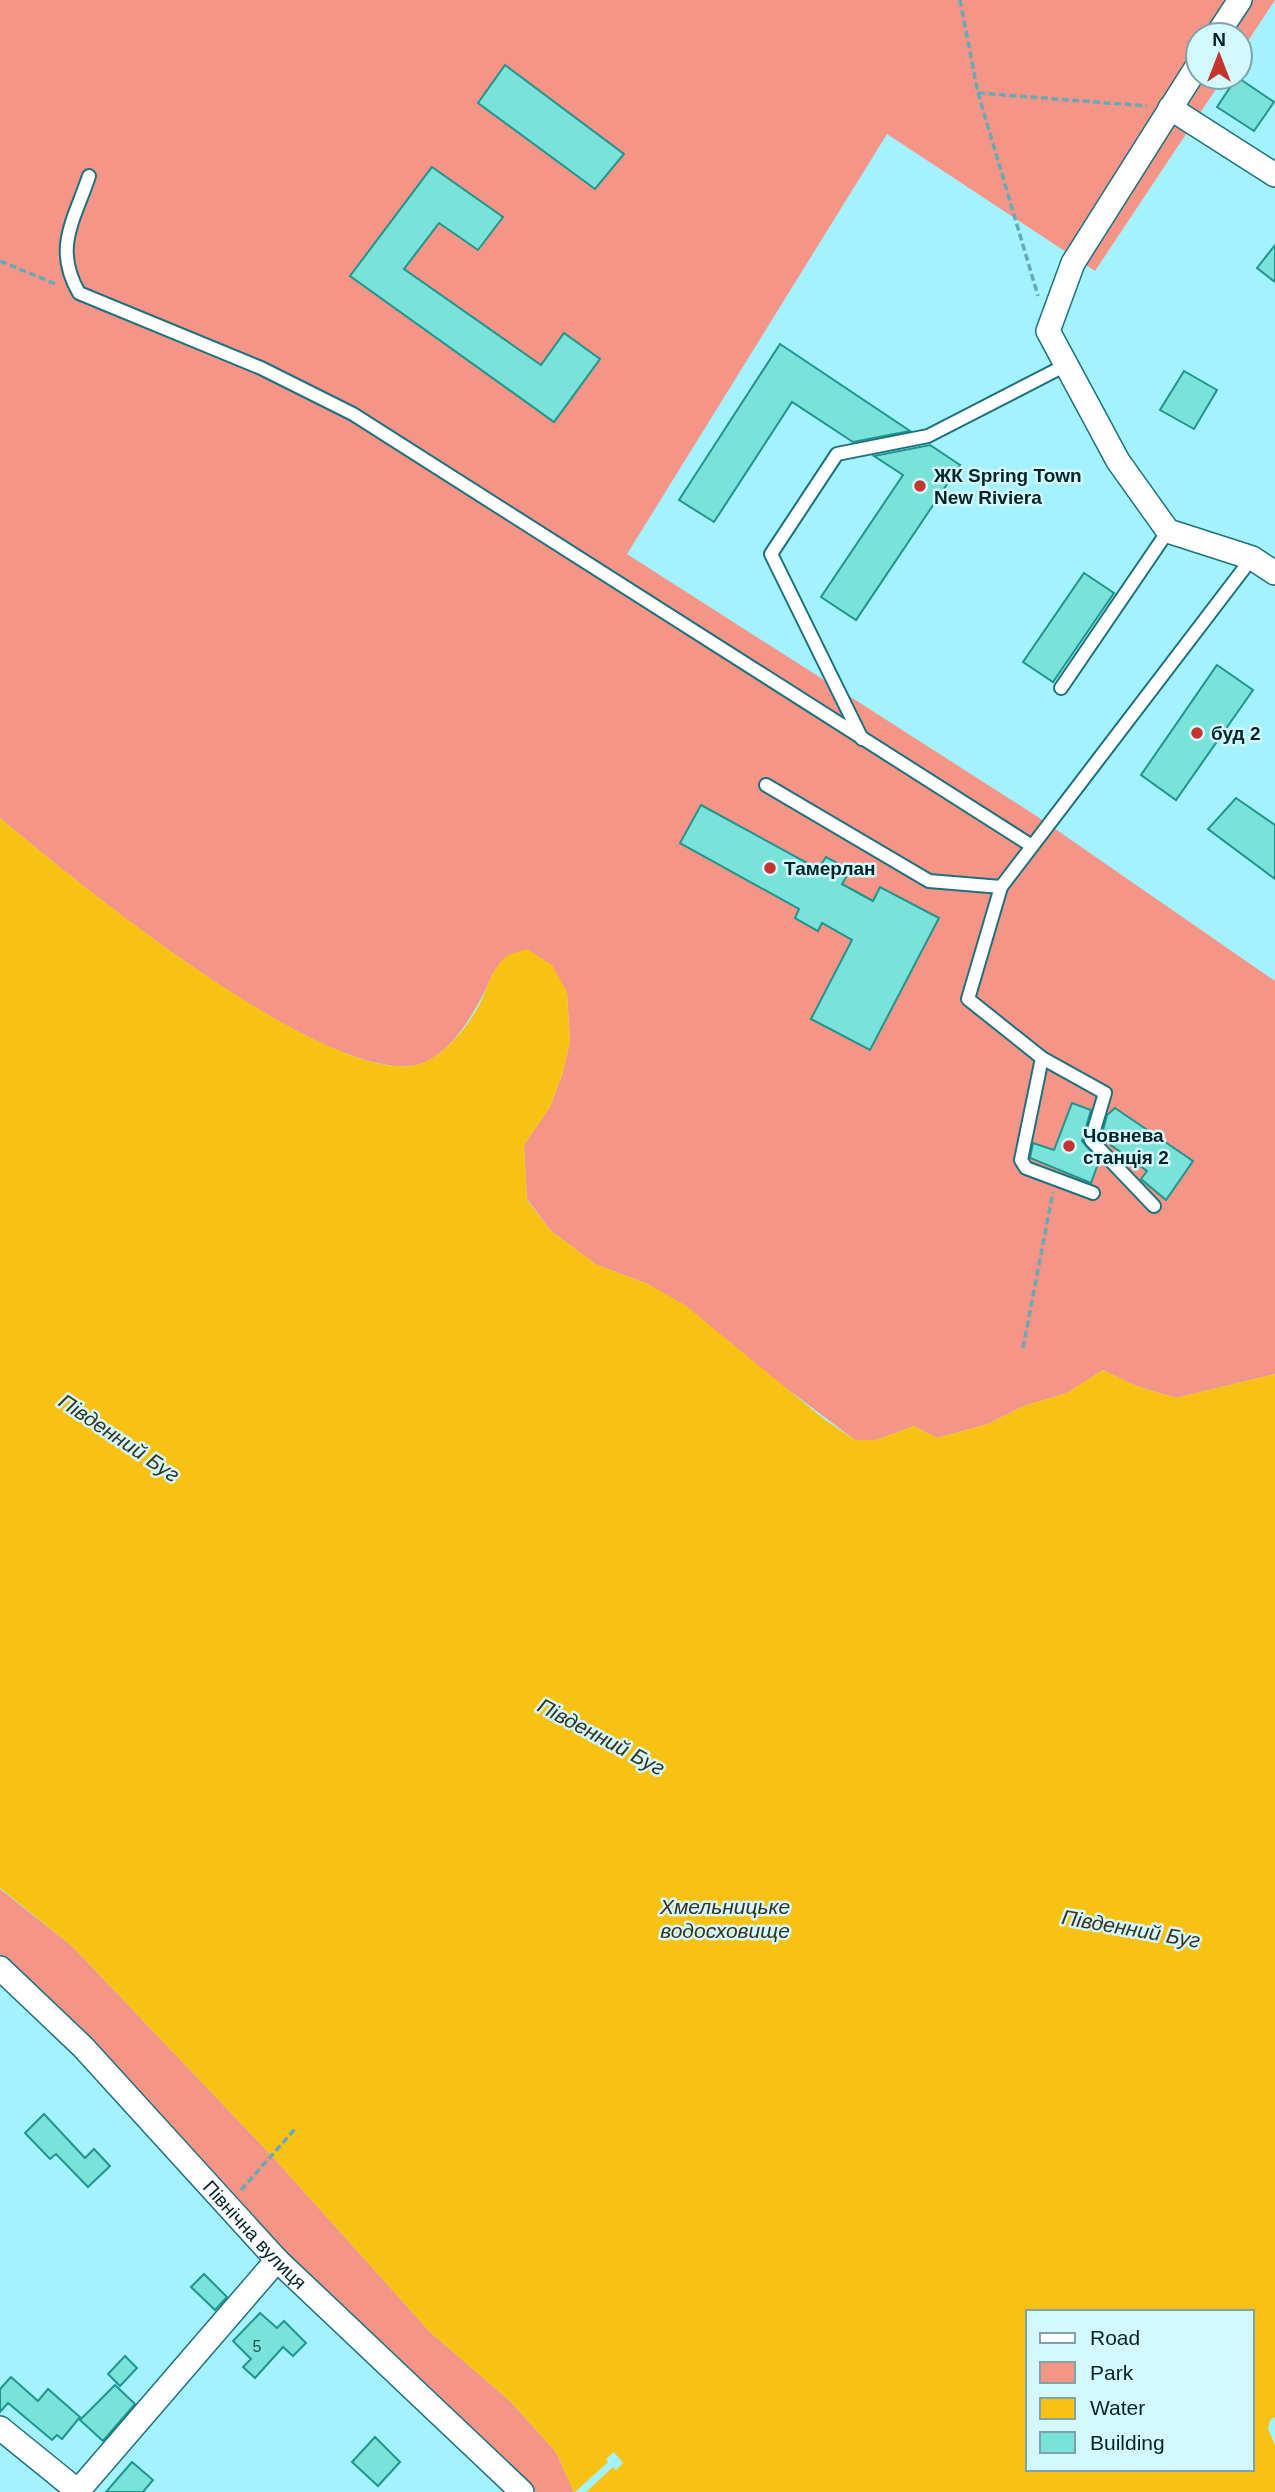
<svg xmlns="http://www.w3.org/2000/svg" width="1275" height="2492" font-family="Helvetica,sans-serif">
  <rect width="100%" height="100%" fill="#a3f2fe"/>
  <g fill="#f59588">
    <path d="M0 0H1275L1240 53V35H1198V77H1224L1095 271 887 134 627 554 1035 815 1275 981V1374L1176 1398 1136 1386 1103 1370 1067 1393 1024 1406 988 1424 937 1438 914 1426 876 1440H855L648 1284 597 1265 551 1231 527 1199 524 1145 550 1107 562 1075 570 1042 567 992 493 973C481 1002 455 1051 423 1063 334 1095 70 877 0 818Z"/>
    <polygon points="0,1889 72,1946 272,2156 430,2332 510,2401 556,2452 574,2492 536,2492 284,2253 90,2041 0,1954"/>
  </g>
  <path fill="#f8c215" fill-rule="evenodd" d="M0 818C69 876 336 1096 423 1063 448 1053 473 1020 483 997 489 983 494 965 507 956 513 953 521 951 527 949L552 965 567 992 570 1042 562 1075 550 1107 524 1145 527 1200 551 1231 597 1265 648 1284 685 1305 825 1420 855 1440H876L914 1426 937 1438 988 1424 1024 1406 1067 1393 1103 1370 1136 1386 1176 1398 1275 1374V2417L1270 2420 1268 2429 1275 2445V2492H574L556 2452 510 2401 430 2332 272 2156 72 1946 0 1888ZM1028 2312H1252V2469H1028Z"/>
  <polygon fill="#a3f2fe" points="614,2452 623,2463 616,2470 613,2467 586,2492 575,2492 608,2462 606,2459"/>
  <g fill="#79e2d9" stroke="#1f958d" stroke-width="2">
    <polygon points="505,65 624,154 595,189 478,103"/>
    <polygon points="1237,77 1274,102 1254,131 1217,107"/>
    <polygon points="432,167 503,217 478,250 439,223 404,269 541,365 564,333 600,359 554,422 350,276"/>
    <polygon points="1275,245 1275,282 1257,268"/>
    <polygon points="780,344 910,431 853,442 792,402 714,522 679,500"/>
    <polygon points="1184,371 1217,390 1194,429 1160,410"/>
    <polygon points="930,445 960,465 856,620 821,597 903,475 874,456"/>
    <polygon points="1084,573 1114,593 1053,682 1023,662"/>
    <polygon points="1217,665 1253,690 1176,800 1141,775"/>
    <polygon points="1236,798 1275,825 1275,879 1208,829"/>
    <polygon points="701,805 818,869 826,857 850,870 842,884 873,901 880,887 939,918 870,1050 811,1019 852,940 822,923 818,931 795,918 799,909 680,843"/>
    <polygon points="1072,1103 1091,1110 1082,1141 1099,1161 1091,1183 1030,1158 1033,1143 1054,1150"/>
    <polygon points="1115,1108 1193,1161 1166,1200 1141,1179 1147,1171 1101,1138 1107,1115"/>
    <polygon points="44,2114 85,2158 94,2149 110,2166 88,2187 56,2154 50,2159 25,2133"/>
    <polygon points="204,2274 227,2297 215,2310 191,2287"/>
    <polygon points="260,2313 277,2328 284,2321 306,2343 293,2356 283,2347 255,2378 243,2367 251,2359 233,2341"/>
    <polygon points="125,2356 137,2368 120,2386 108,2374"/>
    <polygon points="11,2377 38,2401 48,2389 80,2417 62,2439 57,2435 52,2440 8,2403 0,2412 0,2389"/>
    <polygon points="115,2385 135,2404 103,2441 80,2420"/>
    <polygon points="375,2437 400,2462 378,2486 352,2462"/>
    <polygon points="132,2462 153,2480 143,2492 106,2492"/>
  </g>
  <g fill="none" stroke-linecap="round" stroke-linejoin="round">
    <g stroke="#1b717d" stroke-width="16">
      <g id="lane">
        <path d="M89 176C74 221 53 248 79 293L261 368 353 414 1032 846"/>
        <polyline points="1061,688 1168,531"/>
        <polyline points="862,739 771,554 837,454 928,436 1066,365"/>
        <polyline points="766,785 929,881 1001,887"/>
        <polyline points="1042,1058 1105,1093 1091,1140 1154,1206"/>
        <polyline points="1093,1193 1026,1168 1021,1160 1042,1058 968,999 1001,887 1252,558"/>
      </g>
    </g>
    <g stroke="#1b717d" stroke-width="26">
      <g id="street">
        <polyline points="1217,35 1240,0"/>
        <polyline points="1198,65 1073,263 1048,331 1118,461 1168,531 1252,558 1275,573"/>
        <polyline points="1170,108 1275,175"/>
        <path id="s1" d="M0 1968 83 2047 277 2260 522 2492"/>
        <polyline points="0,2428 79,2492"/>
        <polyline points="78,2491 277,2260"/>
      </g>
    </g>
    <g stroke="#6aa9b3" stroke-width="3.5" stroke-dasharray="7 3.5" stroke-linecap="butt">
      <polyline points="960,0 978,93 1038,296"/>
      <polyline points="978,93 1147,106"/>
      <polyline points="0,261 58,285"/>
      <polyline points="1023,1348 1053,1192"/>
      <polyline points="241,2190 295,2129"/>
    </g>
    <use href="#lane" stroke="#fff" stroke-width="12"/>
    <use href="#street" stroke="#fff" stroke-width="23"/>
  </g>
  <g fill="#c3352e" stroke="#d3f8fe" stroke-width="2.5">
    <circle cx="920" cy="486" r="7"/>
    <circle cx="1197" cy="733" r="7"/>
    <circle cx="770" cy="868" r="7"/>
    <circle cx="1069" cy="1146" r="7"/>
  </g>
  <g text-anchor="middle" stroke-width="5" stroke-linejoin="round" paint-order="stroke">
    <g font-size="16" fill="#205455">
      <text x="257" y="2352">5</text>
    </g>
    <g font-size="19" font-weight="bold" fill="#022429" stroke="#d3f8fe" text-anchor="start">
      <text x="934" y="482">ЖК Spring Town<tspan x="934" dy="22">New Riviera</tspan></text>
      <text x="1211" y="740">буд 2</text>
      <text x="784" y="875">Тамерлан</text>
      <text x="1083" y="1142">Човнева<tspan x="1083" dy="22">станція 2</tspan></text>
    </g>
    <g font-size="19" fill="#022429" stroke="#d3f8fe">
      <text dy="7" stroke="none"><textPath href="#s1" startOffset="369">Північна вулиця</textPath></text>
    </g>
    <g font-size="21" font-style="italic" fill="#3a3119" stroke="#d3f8fe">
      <text transform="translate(119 1438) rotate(34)" y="7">Південний Буг</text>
      <text transform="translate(601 1737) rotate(28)" y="7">Південний Буг</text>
      <text x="725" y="1914">Хмельницьке<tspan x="725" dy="24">водосховище</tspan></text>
      <text transform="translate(1131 1929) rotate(10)" y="7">Південний Буг</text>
    </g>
  </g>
  <rect x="1026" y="2310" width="228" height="161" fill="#d3f8fe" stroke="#7fa3a9" stroke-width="2"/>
  <rect x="1040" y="2333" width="35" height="10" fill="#ffffff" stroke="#7fa3a9" stroke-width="2"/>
  <text x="1090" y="2345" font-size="21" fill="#022429">Road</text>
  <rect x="1040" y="2362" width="35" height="21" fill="#f59588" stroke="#7fa3a9" stroke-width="2"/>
  <text x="1090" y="2380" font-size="21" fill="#022429">Park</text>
  <rect x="1040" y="2398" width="35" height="21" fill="#f8c215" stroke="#7fa3a9" stroke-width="2"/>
  <text x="1090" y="2415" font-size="21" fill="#022429">Water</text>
  <rect x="1040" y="2432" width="35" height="21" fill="#79e2d9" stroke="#7fa3a9" stroke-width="2"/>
  <text x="1090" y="2450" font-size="21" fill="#022429">Building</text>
  <g transform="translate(1219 56)"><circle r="33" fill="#d3f8fe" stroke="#7fa3a9" stroke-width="2"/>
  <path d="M0-5L12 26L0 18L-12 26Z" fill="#c3352e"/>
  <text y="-10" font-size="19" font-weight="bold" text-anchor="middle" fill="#022429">N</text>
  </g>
</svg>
